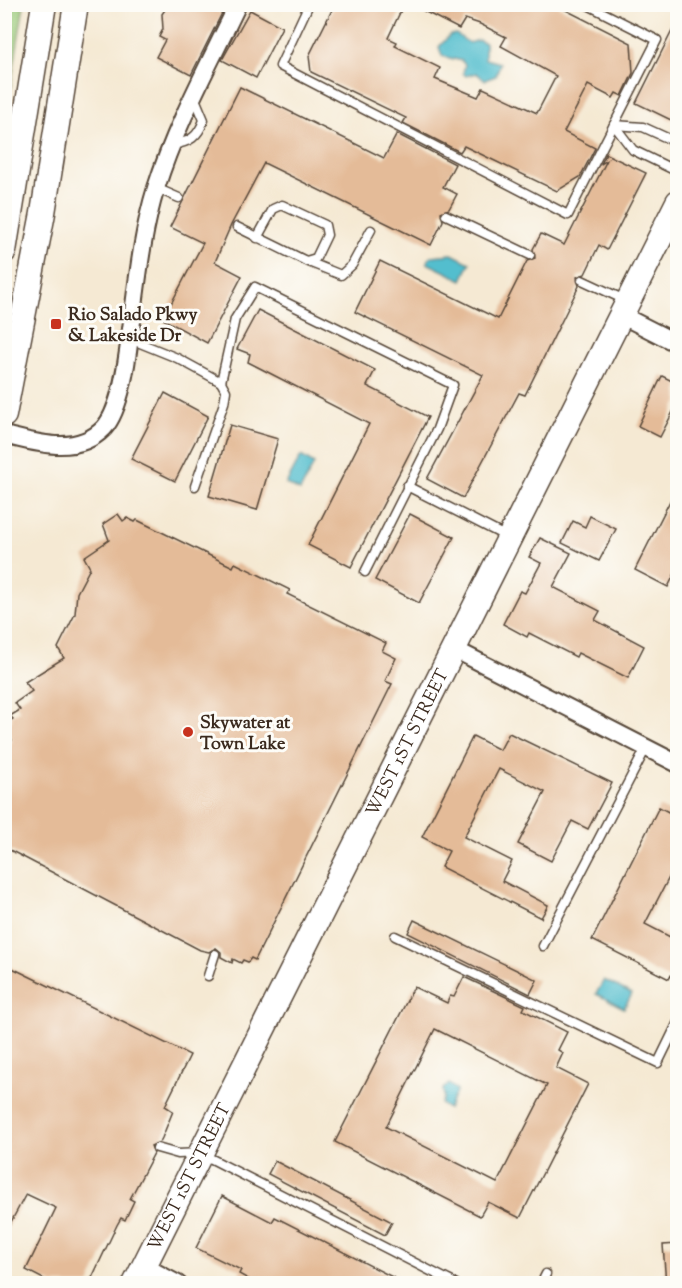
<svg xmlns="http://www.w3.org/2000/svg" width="682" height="1288" font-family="'Sorts Mill Goudy',serif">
  <rect width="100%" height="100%" fill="#fdfcf7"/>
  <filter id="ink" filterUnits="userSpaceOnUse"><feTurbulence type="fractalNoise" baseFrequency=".0167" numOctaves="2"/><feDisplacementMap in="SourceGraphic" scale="12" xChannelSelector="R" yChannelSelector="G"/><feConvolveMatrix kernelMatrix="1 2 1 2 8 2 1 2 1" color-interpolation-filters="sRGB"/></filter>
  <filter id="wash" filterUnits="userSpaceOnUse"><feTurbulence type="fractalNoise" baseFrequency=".008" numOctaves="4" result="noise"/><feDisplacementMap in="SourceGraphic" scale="24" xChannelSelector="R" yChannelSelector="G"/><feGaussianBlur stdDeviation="1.35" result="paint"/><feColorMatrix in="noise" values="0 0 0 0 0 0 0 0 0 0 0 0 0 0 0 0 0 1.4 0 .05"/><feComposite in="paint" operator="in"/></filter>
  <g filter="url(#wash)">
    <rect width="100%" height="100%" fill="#f5e9d3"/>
    <polygon fill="#99c979" stroke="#6a7a4c" stroke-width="1.5" points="5,4 24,5 5,122 4,5"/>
    <g fill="#53bece" stroke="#477476" stroke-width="1.5">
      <polygon points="456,34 469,43 479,40 485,43 485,59 500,63 496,76 485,80 476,73 466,76 463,73 465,65 462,61 442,56 439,47 450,35"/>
      <polygon points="452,254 470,263 462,280 427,263 431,256"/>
      <polygon points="301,456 314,464 300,491 286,484"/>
      <polygon points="604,980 632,994 624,1008 596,994"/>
      <polygon points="449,1084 457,1090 448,1109 441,1104 444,1097 443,1089"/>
    </g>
    <g id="blocks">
      <g fill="#e4bb98" fill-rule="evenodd">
        <polygon points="169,4 220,4 217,11 222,13 191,75 156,57 165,40 159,37 163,29 162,14"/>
        <polygon points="335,4 404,4 388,38 397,42 395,46 440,68 435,79 478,97 483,88 537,113 556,76 501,46 506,37 480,24 465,19 459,29 410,4 554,4 631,43 633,73 622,96 616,93 613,98 588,85 564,132 595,148 580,177 557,191 464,146 460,152 403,123 406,118 311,72 309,56"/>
        <polygon points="250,10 282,27 256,78 222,60"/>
        <polygon points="678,19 678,108 671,120 636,103"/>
        <polygon points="240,87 384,158 397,134 455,164 443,187 457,194 449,209 441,212 443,221 431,245 264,163 231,225 215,262 242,276 207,343 163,319 203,243 170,227"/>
        <polygon points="606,154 646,173 607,250 599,245 585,274 577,277 579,286 525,395 519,393 463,498 427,479 483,375 355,312 380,261 498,319 527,261 535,258 533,249 541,234 564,245 607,160 601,164"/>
        <polygon points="258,310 375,370 367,386 428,417 351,567 308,545 369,424 248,362 250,354 237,349"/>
        <polygon points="662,376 678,384 678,402 660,437 638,426"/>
        <polygon points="165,393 208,416 175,481 131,459"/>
        <polygon points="230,425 278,439 257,510 209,496"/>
        <polygon points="678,485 678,567 668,587 635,570"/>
        <polygon points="118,514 123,521 127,518 135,522 137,520 233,567 235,563 290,590 287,594 386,643 382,651 396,658 385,681 392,684 255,960 251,958 248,962 243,960 241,963 233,959 232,963 221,957 221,952 216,948 209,952 200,950 4,847 4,756 12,740 4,725 13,719 10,716 20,710 15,703 32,691 25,682 64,658 58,648 75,614 77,593 90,568 84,557 109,540 103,524"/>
        <polygon points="410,514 454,537 419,603 375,580"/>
        <polygon points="590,516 616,529 599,561 562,543 573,521 585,527"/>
        <polygon points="540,538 571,553 553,587 600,611 595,620 644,646 628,678 578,653 576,657 529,633 527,637 503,624 520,591 525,593 541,563 529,557"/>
        <polygon points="509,733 612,783 588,829 572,821 551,861 518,844 545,792 499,769 464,837 512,861 502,881 548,905 541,918 441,867 449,851 422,837 473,736 500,750"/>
        <polygon points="659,807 678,817 678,860 645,924 678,941 678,962 669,979 592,940"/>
        <polygon points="414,920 537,980 530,994 408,933"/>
        <polygon points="4,964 190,1055 165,1106 173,1111 162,1138 160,1142 151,1146 154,1153 130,1199 134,1201 125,1220 121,1218 117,1225 89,1284 53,1284 26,1270 56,1208 26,1194 4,1235"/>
        <path d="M464 977 525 1006 523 1010 567 1032 558 1050 563 1053 556 1068 588 1084 520 1218 488 1202 480 1216 335 1142 414 987 447 1003 450 996 454 997ZM435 1029 547 1085 497 1183 386 1127Z"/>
        <polygon points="275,1161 392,1222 385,1235 268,1174"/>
        <polygon points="222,1196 272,1222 275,1217 406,1284 257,1284 239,1274 241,1270 196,1248"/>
        <polygon points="678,1244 678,1284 666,1284 663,1245"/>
      </g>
    </g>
  </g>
  <g filter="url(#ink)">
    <use href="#blocks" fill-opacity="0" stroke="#574739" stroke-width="1.5"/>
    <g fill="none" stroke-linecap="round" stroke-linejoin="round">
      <g stroke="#574739" stroke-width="11">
        <g id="lane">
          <polyline points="309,4 280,66 568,215 657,40 586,4"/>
          <polyline points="614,125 633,150 678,172"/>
          <polyline points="614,125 643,127 678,143"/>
          <path d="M172 145C190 142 198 137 204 120L194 96"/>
          <polyline points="156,188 179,198"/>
          <polyline points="446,215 530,255"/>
          <polyline points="237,227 306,261 316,258 327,235 325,225 282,205 273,209 257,238"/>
          <polyline points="306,261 341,275 352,265 371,230"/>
          <polyline points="582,280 627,301"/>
          <polyline points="130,339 177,358 221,382 235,319 255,287 453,385 437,429 365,572"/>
          <polyline points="195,486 224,403 226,391 221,382"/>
          <polyline points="407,486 507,537"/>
          <polyline points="395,936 658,1063 678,1022"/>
          <polyline points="543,946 646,748"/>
          <polyline points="208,976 215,954"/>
          <polyline points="157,1148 178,1154 200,1153 456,1284"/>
          <polyline points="541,1284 546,1274"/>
        </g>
      </g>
      <g stroke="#574739" stroke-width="20">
        <g id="street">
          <polyline points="621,315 678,344"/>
          <path d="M4 435C37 443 77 456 104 428 121 409 127 361 130 336 137 287 141 236 156 188 176 124 209 65 238 4"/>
          <polyline points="452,648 678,764"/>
          <polyline points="144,1266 178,1284"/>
        </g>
      </g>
      <g stroke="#574739" stroke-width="27">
        <g id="secondary">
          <polyline points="4,251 44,4"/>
          <polyline points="4,415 43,213 76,4"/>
          <path id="s1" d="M135 1284 678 202"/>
        </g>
      </g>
      <use href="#lane" stroke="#fff" stroke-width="8"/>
      <use href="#street" stroke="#fff" stroke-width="16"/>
      <use href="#secondary" stroke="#fff" stroke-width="24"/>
    </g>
  </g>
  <g fill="#c8321e" stroke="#fdfcf7" stroke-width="2">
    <rect x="50" y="318" width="12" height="12" rx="3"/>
    <circle cx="188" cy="732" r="6"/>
  </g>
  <g text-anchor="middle" stroke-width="6" stroke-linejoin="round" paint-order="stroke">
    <g font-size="18" font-weight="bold" fill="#3b2a1e" stroke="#fdfcf7" text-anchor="start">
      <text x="68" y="320">Rio Salado Pkwy<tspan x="68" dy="21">&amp; Lakeside Dr</tspan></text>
      <text x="200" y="728">Skywater at<tspan x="200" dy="21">Town Lake</tspan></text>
    </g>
    <g font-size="18" fill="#3b2a1e" stroke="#fdfcf7">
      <text dy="6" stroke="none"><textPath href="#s1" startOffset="606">WEST 1ST STREET</textPath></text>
      <text dy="6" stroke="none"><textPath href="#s1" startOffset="120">WEST 1ST STREET</textPath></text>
    </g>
  </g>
  <rect width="682" height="1288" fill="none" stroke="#fdfcf7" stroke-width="24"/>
</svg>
